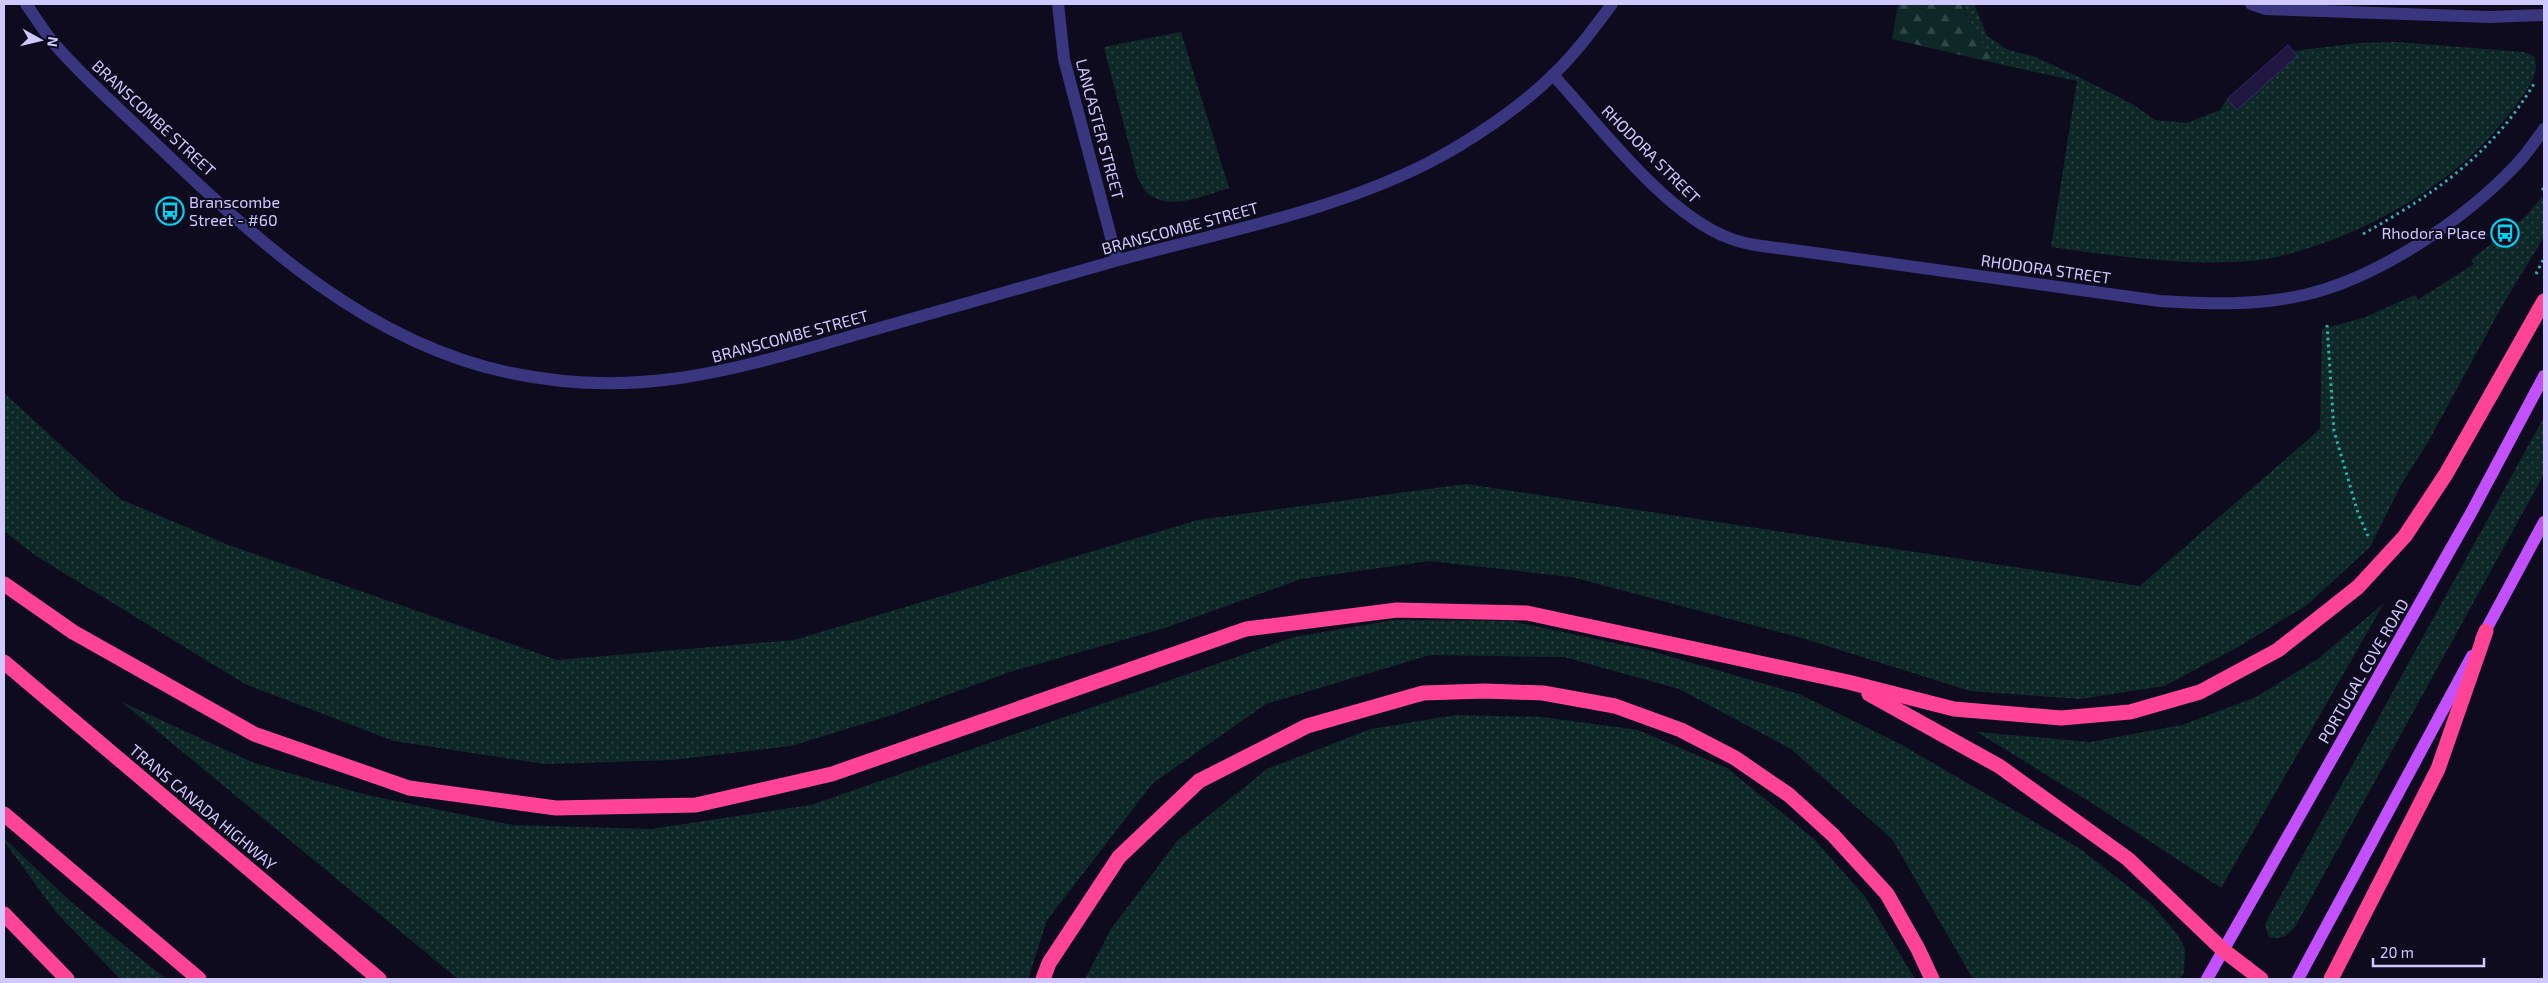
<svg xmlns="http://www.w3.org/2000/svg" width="2548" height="983" font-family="'Exo 2',sans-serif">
  <defs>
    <pattern id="green-dots" width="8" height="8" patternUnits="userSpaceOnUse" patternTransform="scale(1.25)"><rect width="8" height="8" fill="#0e2828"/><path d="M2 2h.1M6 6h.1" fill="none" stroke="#304648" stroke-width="1.8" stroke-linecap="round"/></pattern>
    <pattern id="forest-firs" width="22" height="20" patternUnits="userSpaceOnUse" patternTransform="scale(1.25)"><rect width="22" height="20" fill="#0e2828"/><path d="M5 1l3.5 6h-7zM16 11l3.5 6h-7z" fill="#304648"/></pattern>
  </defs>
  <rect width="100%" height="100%" fill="#0f0b1e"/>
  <g fill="url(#green-dots)">
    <path d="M1962 4H1974L1987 36 2008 50 2033 56 2087 81 2134 105 2155 120 2187 123 2220 110 2227 99 2237 109 2293 51 2359 43 2396 42 2524 52 2535 57C2535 61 2536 65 2536 69 2535 85 2497 130 2485 142 2436 191 2378 225 2312 247 2292 253 2271 260 2250 261 2183 266 2117 256 2051 247L2077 81 1999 64 1977 36Z"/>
    <path d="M1181 32 1229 188C1205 195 1170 212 1147 193 1143 189 1140 181 1137 176L1104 47Z"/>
    <polygon points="2542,197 2544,199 2544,237 2502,306 2428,442 2402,483 2370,547 2307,605 2238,647 2164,686 2080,699 1970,691 1802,638 1572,577 1429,561 1301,579 1165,628 1010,672 892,715 791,746 672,760 545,764 394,741 245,684 36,556 4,531 4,393 120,499 226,544 557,660 794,640 1198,520 1466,484 2140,586 2320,429 2322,329 2363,318 2415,295 2418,300 2422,297 2474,264 2471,260 2526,216"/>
    <path d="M2544 417V474L2295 927C2286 936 2282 940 2269 937L2265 925 2271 913Z"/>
    <polygon points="2384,603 2221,888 2087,800 1977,732 2090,742 2182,725 2256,697 2318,659"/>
    <polygon points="1394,620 1511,621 1648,650 1799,694 1902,745 2079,848 2152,905 2178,935 2185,949 2184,972 2180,979 1973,979 1892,839 1791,749 1679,689 1564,657 1430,655 1266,704 1153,783 1047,920 1028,979 458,979 122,702 254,763 367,795 513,825 651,829 811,805 1294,637"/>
    <polygon points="1456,715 1542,717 1638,730 1727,768 1814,839 1866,898 1915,979 1085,979 1111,929 1177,841 1267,769 1371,729"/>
    <polygon points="4,838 71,902 166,979 120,979 55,911 4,841"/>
  </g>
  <polygon fill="url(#forest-firs)" points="1898,4 1961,4 1977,36 1999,64 1892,39"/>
  <polygon fill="#201740" stroke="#37286d" points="2288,45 2297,56 2237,110 2227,99"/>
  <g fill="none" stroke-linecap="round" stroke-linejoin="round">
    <g stroke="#29b3ae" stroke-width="3" stroke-dasharray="2.5 4" stroke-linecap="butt">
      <polyline points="2542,188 2544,190"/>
      <path d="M2363 234C2434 194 2492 155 2535 82"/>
      <polyline points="2536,274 2544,258"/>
      <polyline points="2327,325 2334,431 2358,513 2368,536"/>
    </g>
    <polyline stroke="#39357f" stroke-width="12" points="2251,4 2266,9 2489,17 2544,15"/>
    <g stroke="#39357f" stroke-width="12">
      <path d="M26 4C36 18 46 35 58 48 88 82 123 112 156 144 257 241 368 344 511 373 644 401 743 367 869 331 951 308 1033 284 1115 261 1220 232 1329 213 1428 163 1469 142 1521 107 1554 74 1576 53 1594 28 1612 4"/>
      <polyline points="1058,4 1064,59 1117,260"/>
      <path d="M1553 75C1600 126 1665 214 1729 238 1749 246 1771 247 1793 250L2160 301C2208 304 2256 306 2304 295 2378 278 2464 220 2516 165 2527 154 2535 141 2544 129"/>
    </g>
    <g stroke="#c250ff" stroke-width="12">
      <polyline points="2481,639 2544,522"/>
      <polyline points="2207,979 2471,513 2544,376"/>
      <polyline points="2298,979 2472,656"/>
    </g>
    <g stroke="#ff4498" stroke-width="15">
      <polyline points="4,584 73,632 254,734 409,788 556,808 696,805 832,774 1246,629 1397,610 1527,613 1848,682 1954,709 2061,718 2130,712 2200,692 2278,650 2358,587 2405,536 2446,474 2544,301"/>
      <polyline points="4,662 379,979"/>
      <polyline points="1869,694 1999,766 2128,859 2223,950 2261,979"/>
      <polyline points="4,814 199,979"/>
      <polyline points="4,914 67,979"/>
      <polyline points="1043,979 1049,963 1119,857 1199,781 1307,726 1423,693 1485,691 1543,693 1615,706 1681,730 1735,758 1789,795 1833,835 1887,894 1918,949 1932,979"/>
      <polyline points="2331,979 2438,769 2486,631"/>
    </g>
  </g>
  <defs>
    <g id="bus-ring" transform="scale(1.4375)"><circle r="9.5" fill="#0f0b1e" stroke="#00d5f4" stroke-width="1.5"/><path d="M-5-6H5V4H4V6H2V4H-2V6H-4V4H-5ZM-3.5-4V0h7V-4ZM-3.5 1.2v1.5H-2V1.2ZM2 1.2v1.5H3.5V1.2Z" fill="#00d5f4"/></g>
  </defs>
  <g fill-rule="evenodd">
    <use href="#bus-ring" x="170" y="211"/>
    <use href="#bus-ring" x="2505" y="233"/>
  </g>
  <g text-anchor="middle" stroke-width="4" stroke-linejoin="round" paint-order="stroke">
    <g font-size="16" fill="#d0c9ff" stroke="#0f0b1e">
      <text transform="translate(154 118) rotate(43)" y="6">BRANSCOMBE STREET</text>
      <text transform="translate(1100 129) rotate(75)" y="6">LANCASTER STREET</text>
      <text transform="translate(1651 154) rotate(45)" y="6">RHODORA STREET</text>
      <text transform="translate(1180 228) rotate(-15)" y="6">BRANSCOMBE STREET</text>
      <text transform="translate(2046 269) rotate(8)" y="6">RHODORA STREET</text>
      <text transform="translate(790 336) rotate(-15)" y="6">BRANSCOMBE STREET</text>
      <text transform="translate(2363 671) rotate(-60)" y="6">PORTUGAL COVE ROAD</text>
      <text transform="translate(203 807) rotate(40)" y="6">TRANS CANADA HIGHWAY</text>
    </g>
    <g font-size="16" fill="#d0c9ff" stroke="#0f0b1e" text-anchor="start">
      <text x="189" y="208">Branscombe<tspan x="189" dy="18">Street - #60</tspan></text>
      <text x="2486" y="239" text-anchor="end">Rhodora Place</text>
    </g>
  </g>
  <rect width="2548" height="983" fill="none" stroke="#d0c9ff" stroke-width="10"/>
  <g transform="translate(40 40) rotate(98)" stroke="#0f0b1e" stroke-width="4" paint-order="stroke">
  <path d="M0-4L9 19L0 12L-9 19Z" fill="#d0c9ff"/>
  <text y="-8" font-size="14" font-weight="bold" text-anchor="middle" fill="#d0c9ff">N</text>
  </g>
  <path d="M2373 958v8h111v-8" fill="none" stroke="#d0c9ff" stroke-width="2.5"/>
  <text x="2380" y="958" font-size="15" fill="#d0c9ff" stroke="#0f0b1e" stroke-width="4" paint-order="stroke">20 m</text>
</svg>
